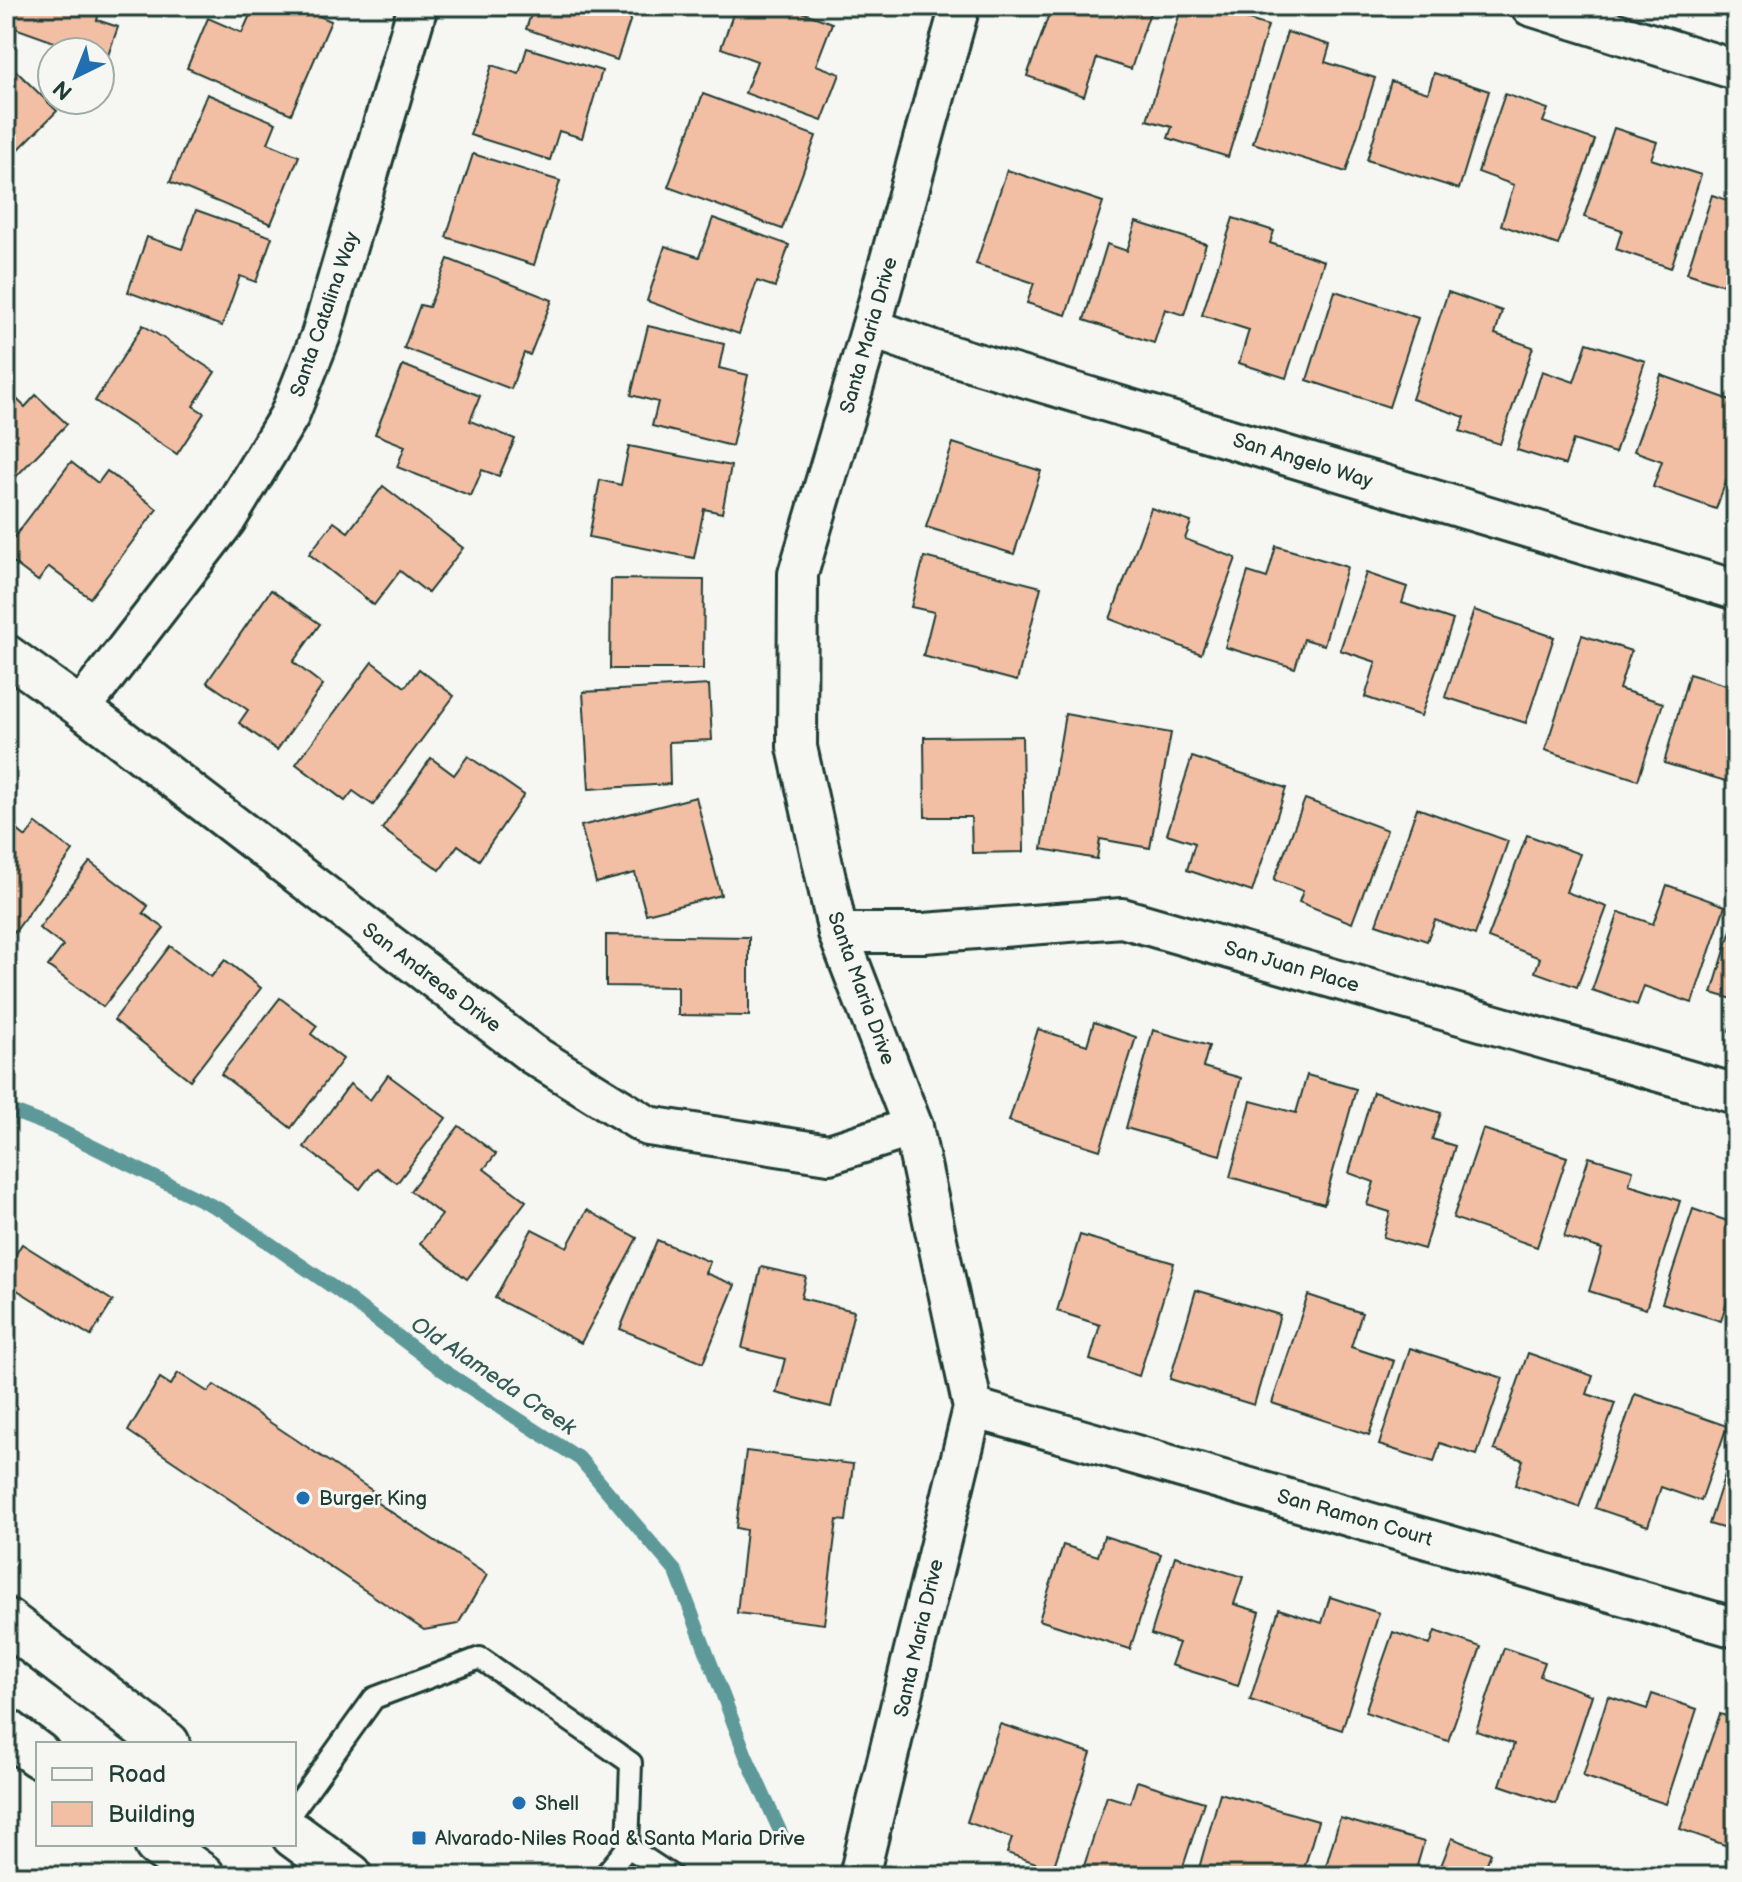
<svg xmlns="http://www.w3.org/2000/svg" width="1742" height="1882" font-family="'Balsamiq Sans',sans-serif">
  <rect width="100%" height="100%" fill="#f6f6f2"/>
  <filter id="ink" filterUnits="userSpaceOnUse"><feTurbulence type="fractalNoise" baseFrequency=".0125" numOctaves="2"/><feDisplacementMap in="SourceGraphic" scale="16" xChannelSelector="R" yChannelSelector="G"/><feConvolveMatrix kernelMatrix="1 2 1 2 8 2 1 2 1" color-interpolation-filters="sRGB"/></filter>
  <g filter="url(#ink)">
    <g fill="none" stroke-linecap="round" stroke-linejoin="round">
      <polyline stroke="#5d9999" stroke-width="14" points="6,1109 53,1127 223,1211 337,1290 441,1369 580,1459 676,1572 746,1756 784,1840"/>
    </g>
    <g fill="#f3bfa4" stroke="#1f3d34" stroke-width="2">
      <polygon points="19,6 101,6 97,20 118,27 106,61 100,58 100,52 82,52 12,27"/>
      <polygon points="254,6 296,6 331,21 291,114 187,68 208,18 242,33"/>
      <polygon points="534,6 635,6 617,60 526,29"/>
      <polygon points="736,6 786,6 832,23 816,65 840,74 822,121 745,93 757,61 721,48"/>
      <polygon points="1052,6 1152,6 1131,69 1097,58 1084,96 1027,76"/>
      <polygon points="1182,6 1204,6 1268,26 1228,157 1168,138 1172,127 1147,120"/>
      <polygon points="1287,32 1330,45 1325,62 1375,78 1346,172 1253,143"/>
      <polygon points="527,48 602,71 582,138 559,131 550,160 470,135 492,65 519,74"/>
      <polygon points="6,61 57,111 6,162"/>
      <polygon points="1434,73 1489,91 1459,189 1367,160 1391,81 1428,93"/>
      <polygon points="207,94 276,123 268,143 299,156 271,224 170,182"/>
      <polygon points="703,94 816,136 782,229 668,187"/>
      <polygon points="1505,94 1548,109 1543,122 1595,140 1558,245 1501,225 1514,185 1478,172"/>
      <polygon points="1614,128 1657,142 1651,159 1701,175 1671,268 1616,249 1622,230 1584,217"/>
      <polygon points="473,154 560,181 534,265 446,237"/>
      <polygon points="1007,170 1103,202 1066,315 1027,303 1034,283 976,264"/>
      <polygon points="1712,195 1736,203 1736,289 1687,273"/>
      <polygon points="196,210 272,237 256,282 240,276 222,326 128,292 147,237 182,249"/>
      <polygon points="713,218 789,245 775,287 757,281 739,334 647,301 665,246 699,257"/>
      <polygon points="1233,218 1274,231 1270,243 1324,261 1286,378 1239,363 1249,330 1202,315"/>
      <polygon points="1136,222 1206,244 1184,315 1165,309 1154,343 1084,320 1107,244 1127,251"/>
      <polygon points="448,259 552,300 530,355 524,353 511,389 404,348 420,305 429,307"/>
      <polygon points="1335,291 1418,318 1389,407 1307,380"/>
      <polygon points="1448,292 1502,311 1495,334 1533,347 1500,444 1460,431 1465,417 1412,399"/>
      <polygon points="143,325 215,372 193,406 204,413 177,454 95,401"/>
      <polygon points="648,326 724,344 719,368 748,375 732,446 652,426 658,402 631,395"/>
      <polygon points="1587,343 1645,361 1615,453 1573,440 1565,465 1517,450 1542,371 1574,382"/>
      <polygon points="403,365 480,396 470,421 515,439 499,476 482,470 471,496 397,467 405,446 375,434"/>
      <polygon points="1661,375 1736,402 1736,453 1716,509 1653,487 1662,461 1634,451"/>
      <polygon points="6,389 25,407 36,395 67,424 6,487"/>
      <polygon points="953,443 1041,471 1014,554 926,527"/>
      <polygon points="629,446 731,466 722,513 704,509 694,558 589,537 600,480 621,485"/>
      <polygon points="71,462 98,483 107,471 157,509 90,598 49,567 38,581 6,557 6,548"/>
      <polygon points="383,486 463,548 428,593 400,571 374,605 309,554 334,522 348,532"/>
      <polygon points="1151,508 1191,522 1185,539 1236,558 1201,654 1110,619"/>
      <polygon points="1276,546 1347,567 1324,645 1304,639 1295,668 1225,647 1248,572 1267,578"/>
      <polygon points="924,557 1041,587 1017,681 923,656 934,612 911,607"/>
      <polygon points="1366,573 1407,587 1402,603 1453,620 1421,716 1365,697 1376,662 1340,650"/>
      <polygon points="611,579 704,580 703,669 610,669"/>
      <polygon points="271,590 320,624 293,662 323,685 277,750 239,723 248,710 207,682"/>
      <polygon points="1474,610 1554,637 1526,723 1445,697"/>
      <polygon points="1582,635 1631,651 1619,689 1663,703 1638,780 1545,750"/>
      <polygon points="372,662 405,687 419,669 454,696 373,805 353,791 345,801 296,764"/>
      <polygon points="1689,674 1736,688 1736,784 1664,763"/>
      <polygon points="709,685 712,740 669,742 670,784 589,789 583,692"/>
      <polygon points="1065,714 1171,733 1150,848 1100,839 1097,859 1042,849"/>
      <polygon points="1022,736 1024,852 972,853 971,817 925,817 924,737"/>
      <polygon points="468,756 524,795 479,860 458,845 440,870 382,829 431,758 454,775"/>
      <polygon points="1192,757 1286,788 1252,892 1187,870 1195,843 1167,834"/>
      <polygon points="696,797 721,895 646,914 635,873 596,883 581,826"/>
      <polygon points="1305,799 1387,830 1352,923 1299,902 1303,891 1274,880"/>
      <polygon points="1417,808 1508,841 1475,935 1435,920 1427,941 1376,924"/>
      <polygon points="6,821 26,837 36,823 73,851 15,932 6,925"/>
      <polygon points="1527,835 1580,854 1566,892 1607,907 1577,987 1535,972 1540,958 1488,938"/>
      <polygon points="90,862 148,906 143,913 164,928 103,1007 48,966 63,946 39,928"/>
      <polygon points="1667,885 1725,906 1692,1003 1644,986 1637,1005 1592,990 1619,912 1653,924"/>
      <polygon points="1735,917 1736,917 1736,1000 1712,993"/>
      <polygon points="606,935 749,937 749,1016 678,1015 678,987 606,986"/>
      <polygon points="170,946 211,977 225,960 261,988 190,1080 114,1020"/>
      <polygon points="280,998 317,1026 311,1034 343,1059 291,1128 221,1074"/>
      <polygon points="1736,1009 1736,1034 1729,1031"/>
      <polygon points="1094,1022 1136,1037 1100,1150 1009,1121 1038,1029 1087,1045"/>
      <polygon points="1153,1030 1209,1046 1203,1067 1241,1078 1220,1155 1126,1128"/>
      <polygon points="388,1075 446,1118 397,1183 376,1168 360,1189 304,1147 350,1084 370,1100"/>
      <polygon points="1307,1075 1356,1089 1324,1204 1230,1177 1251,1101 1296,1113"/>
      <polygon points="1373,1092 1441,1113 1432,1139 1455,1146 1424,1249 1383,1237 1390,1212 1367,1205 1374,1182 1349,1173"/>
      <polygon points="459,1126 496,1154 484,1169 526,1201 467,1279 420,1243 442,1215 410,1191"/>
      <polygon points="1483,1129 1567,1157 1537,1247 1453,1218"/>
      <polygon points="1589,1157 1633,1170 1629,1185 1680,1201 1646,1309 1589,1291 1602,1249 1564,1237"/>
      <polygon points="1693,1209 1736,1224 1736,1284 1733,1283 1721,1321 1662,1303"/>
      <polygon points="587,1210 637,1238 581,1343 495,1298 532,1229 567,1247"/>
      <polygon points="1080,1235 1174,1263 1139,1376 1090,1360 1100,1325 1057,1311"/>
      <polygon points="657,1240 710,1262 705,1273 735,1285 703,1363 620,1329"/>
      <polygon points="22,1244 113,1301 91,1336 6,1283 6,1270"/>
      <polygon points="761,1267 806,1277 801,1298 854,1311 831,1407 776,1393 785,1359 742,1348"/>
      <polygon points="1196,1290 1280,1315 1254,1405 1170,1379"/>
      <polygon points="1308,1295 1362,1313 1351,1347 1394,1361 1369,1435 1272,1403"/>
      <polygon points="1410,1348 1503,1378 1477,1455 1440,1443 1434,1462 1379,1445"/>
      <polygon points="1528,1353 1593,1376 1587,1394 1615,1403 1579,1507 1515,1485 1523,1460 1494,1450"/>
      <polygon points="178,1373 208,1392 214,1385 379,1495 376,1502 487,1575 458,1624 424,1630 128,1431 160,1378 171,1385"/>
      <polygon points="1635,1394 1727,1426 1701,1501 1661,1487 1648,1526 1595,1508"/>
      <polygon points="1736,1440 1736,1532 1709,1524"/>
      <polygon points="746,1451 853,1464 846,1521 837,1520 824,1624 737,1613 746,1530 736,1528"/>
      <polygon points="1104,1536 1161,1554 1130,1649 1039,1620 1063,1545 1098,1556"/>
      <polygon points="1175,1556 1243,1577 1234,1604 1260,1612 1238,1686 1171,1665 1179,1643 1151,1634"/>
      <polygon points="1330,1597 1379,1613 1342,1730 1250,1700 1279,1609 1322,1623"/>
      <polygon points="1435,1631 1481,1647 1448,1741 1365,1712 1393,1632 1430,1645"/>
      <polygon points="1504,1648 1545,1662 1540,1676 1592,1695 1556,1804 1500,1785 1514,1744 1476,1731"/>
      <polygon points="1652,1694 1697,1709 1666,1804 1583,1776 1608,1696 1647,1709"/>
      <polygon points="1720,1714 1736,1719 1736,1849 1680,1829"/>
      <polygon points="1000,1724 1091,1753 1053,1869 1007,1853 1012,1838 967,1822"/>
      <polygon points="1137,1781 1204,1802 1180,1876 1156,1869 1154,1876 1081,1875 1107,1796 1130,1803"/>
      <polygon points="1220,1793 1318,1821 1302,1876 1212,1876 1198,1872"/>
      <polygon points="1340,1818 1424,1842 1414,1876 1323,1876"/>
      <polygon points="1452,1838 1491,1853 1485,1868 1506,1876 1437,1876"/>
    </g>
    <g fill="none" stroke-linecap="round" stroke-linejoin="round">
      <g stroke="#1f3d34" stroke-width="26">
        <g id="lane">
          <polyline points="294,1809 374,1698 480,1658 631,1763 628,1847"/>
          <polyline points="604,1876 628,1847 672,1876"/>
        </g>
      </g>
      <g stroke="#1f3d34" stroke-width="44">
        <g id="street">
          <polyline points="1530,6 1736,70"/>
          <polyline points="871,328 933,350 1736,590"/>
          <polyline points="6,654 81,708 532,1054 648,1126 829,1154 913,1127"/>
          <polyline points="81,708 226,520 289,416 321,335 418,6"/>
          <polyline points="838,933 924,933 1122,918 1736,1094"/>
          <polyline points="973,1408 1736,1628"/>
          <polyline points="859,1876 973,1408 913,1127 838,933 797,747 798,574 871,328 960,6"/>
        </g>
      </g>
      <g stroke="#1f3d34" stroke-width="50">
        <g id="secondary">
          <polyline points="6,1621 167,1744"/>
          <polyline points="6,1731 38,1755"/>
          <polyline points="294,1835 350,1876"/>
          <polyline points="157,1844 202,1876"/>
        </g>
      </g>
      <use href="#lane" stroke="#f6f6f2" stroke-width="20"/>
      <use href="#street" stroke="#f6f6f2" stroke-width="38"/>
      <use href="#secondary" stroke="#f6f6f2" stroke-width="44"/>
    </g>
  </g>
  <g fill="#1f6fb2" stroke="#f6f6f2" stroke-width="3">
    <circle cx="303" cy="1498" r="8"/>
    <circle cx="519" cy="1803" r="8"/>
    <rect x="411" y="1830" width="16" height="16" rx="4"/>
  </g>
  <g text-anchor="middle" stroke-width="6" stroke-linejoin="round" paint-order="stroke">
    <g font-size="20" fill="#1f3d34" stroke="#f6f6f2">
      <text transform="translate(324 314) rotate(-71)" y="7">Santa Catalina Way</text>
      <text transform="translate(868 335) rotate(-74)" y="7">Santa Maria Drive</text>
      <text transform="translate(1303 460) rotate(17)" y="7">San Angelo Way</text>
      <text transform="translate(1292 966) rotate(16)" y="7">San Juan Place</text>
      <text transform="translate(432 977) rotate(37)" y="7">San Andreas Drive</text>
      <text transform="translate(862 988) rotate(70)" y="7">Santa Maria Drive</text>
      <text transform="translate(1355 1517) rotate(16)" y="7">San Ramon Court</text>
      <text transform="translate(918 1638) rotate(-77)" y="7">Santa Maria Drive</text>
    </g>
    <g font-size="20" fill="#1f3d34" stroke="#f6f6f2" text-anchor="start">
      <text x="319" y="1505">Burger King</text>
      <text x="535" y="1810">Shell</text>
      <text x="435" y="1845">Alvarado-Niles Road &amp; Santa Maria Drive</text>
    </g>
    <g font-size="22" font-style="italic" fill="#345c56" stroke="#f6f6f2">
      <text transform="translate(494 1375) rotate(34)" y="8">Old Alameda Creek</text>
    </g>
  </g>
  <rect width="1742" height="1882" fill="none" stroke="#f6f6f2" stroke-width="32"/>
  <rect x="16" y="16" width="1710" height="1850" fill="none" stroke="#1f3d34" stroke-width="3" filter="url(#ink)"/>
  <rect x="36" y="1742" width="260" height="104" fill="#f6f6f2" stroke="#a0aca6" stroke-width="2"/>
  <rect x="52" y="1768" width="40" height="12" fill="#f6f6f2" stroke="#a0aca6" stroke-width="2"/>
  <text x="108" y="1782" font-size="24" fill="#1f3d34">Road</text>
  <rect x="52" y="1802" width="40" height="24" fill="#f3bfa4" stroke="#a0aca6" stroke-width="2"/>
  <text x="108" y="1822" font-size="24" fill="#1f3d34">Building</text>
  <g transform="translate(76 76) rotate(223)"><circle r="38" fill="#f6f6f2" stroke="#a0aca6" stroke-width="2"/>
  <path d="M0-6L14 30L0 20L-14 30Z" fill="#1f6fb2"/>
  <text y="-12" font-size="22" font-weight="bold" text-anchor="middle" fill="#1f3d34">N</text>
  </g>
</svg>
